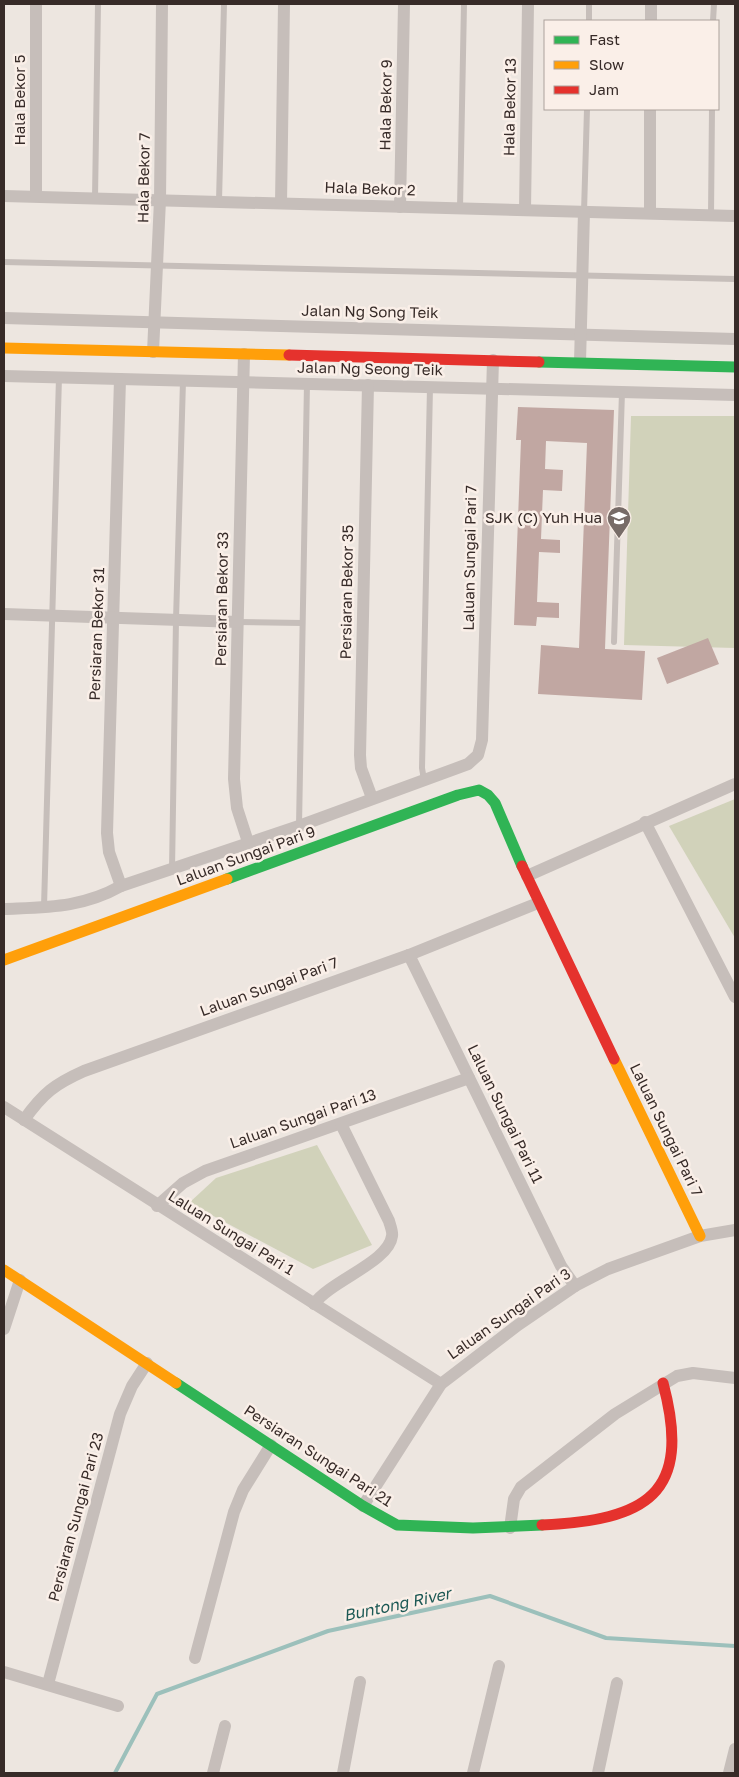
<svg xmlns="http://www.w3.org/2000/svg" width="739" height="1777" font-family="'Golos Text',sans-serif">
  <rect width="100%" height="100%" fill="#ede6e0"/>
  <g fill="#d1d2ba">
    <polygon points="631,416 735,416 735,648 624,645"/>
    <polygon points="735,799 735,938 669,826"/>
    <polygon points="317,1145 372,1245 313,1269 189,1203 216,1178"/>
  </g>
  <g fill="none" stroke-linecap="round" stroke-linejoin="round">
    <polyline stroke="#9cc0bb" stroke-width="4" points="115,1773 157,1694 328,1631 490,1596 606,1638 735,1646"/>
  </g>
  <g fill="#c1a7a2">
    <polygon points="518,407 614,410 605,649 645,651 642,700 538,694 541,645 579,648 587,443 546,441 545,469 563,470 562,491 543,490 541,539 560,540 560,553 539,552 537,602 559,603 559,618 537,617 536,626 514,625 521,440 516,440"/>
    <polygon points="708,638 719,664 667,684 657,658"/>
  </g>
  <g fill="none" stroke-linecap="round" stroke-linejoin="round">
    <g stroke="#c6beba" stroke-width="6">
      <polyline points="589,21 589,4"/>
      <polyline points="713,21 714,4"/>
      <polyline points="95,198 98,4"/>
      <polyline points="219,201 224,4"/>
      <polyline points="460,208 464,4"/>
      <polyline points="584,212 587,109"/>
      <polyline points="711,215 712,109"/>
      <polyline points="4,262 735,279"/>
      <polyline points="238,622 302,623"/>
      <polyline points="614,642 622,392"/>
      <polyline points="424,780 422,768 430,387"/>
      <polyline points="299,826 307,383"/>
      <polyline points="172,870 176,620 183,381"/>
      <polyline points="44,907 59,377"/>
    </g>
    <g stroke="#c6beba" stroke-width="12">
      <polyline points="651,21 651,4"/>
      <polyline points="4,196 735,216"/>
      <polyline points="36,196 36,4"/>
      <polyline points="281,203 284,4"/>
      <polyline points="400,207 404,4"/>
      <polyline points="525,210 528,4"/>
      <polyline points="650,213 650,109"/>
      <polyline points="4,318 735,339"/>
      <polyline points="153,352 160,200 162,4"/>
      <polyline points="244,354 234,779 237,808 248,842"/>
      <polyline points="580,362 584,212"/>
      <polyline points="4,376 735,395"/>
      <polyline points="120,379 107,833 109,852 121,886"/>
      <polyline points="368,385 360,755 361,768 372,798"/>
      <polyline points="4,614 238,622"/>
      <polyline points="645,822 735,997"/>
      <polyline points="527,876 735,784"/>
      <path d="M4 909C47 907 82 908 121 886L299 826 468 764 478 755 482 740 493 360"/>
      <polyline points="409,955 561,1266 575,1286"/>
      <polyline points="4,1107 441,1384"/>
      <path d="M24 1120C43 1093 55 1084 84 1071L409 955 538 903"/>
      <polyline points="157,1206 183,1183 205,1171 469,1078"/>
      <path d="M314 1304C330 1281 389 1262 392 1236 393 1232 390 1225 389 1221L341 1124"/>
      <polyline points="4,1329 20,1280"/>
      <polyline points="363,1506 441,1384 518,1325 575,1286 608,1269 700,1236 735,1230"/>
      <polyline points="510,1528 514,1499 521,1487 615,1414 677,1376 693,1373 735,1378"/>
      <polyline points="195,1658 234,1512 243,1490 271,1445"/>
      <polyline points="4,1672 118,1706"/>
      <polyline points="48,1684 120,1414 132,1386 147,1363"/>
      <polyline points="213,1773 225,1726"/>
      <polyline points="343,1773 360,1682"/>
      <polyline points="473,1773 499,1666"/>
      <polyline points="598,1773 617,1683"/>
      <polyline points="729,1773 735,1749"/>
    </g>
    <g stroke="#30b455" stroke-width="11">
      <polyline points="539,362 735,367"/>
      <polyline points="227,879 458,795 479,790 488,795 495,803 522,866"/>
      <polyline points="176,1383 363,1506 397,1525 473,1528 542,1525"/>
    </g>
    <g stroke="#ff9f0a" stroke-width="11">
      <polyline points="4,348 289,355"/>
      <polyline points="4,960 227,879"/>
      <polyline points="614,1059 700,1236"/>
      <polyline points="4,1270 176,1383"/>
    </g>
    <g stroke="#e5322d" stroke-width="11">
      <polyline points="289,355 539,362"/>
      <polyline points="522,866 614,1059"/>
      <path d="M542 1525C646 1520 693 1495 663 1383"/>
    </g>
  </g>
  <defs>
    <g id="school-pin" transform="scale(1.25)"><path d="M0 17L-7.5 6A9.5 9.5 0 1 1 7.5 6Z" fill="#776c68" stroke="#faefe8"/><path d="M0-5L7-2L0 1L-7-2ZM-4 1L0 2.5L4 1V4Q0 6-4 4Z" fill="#fff"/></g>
  </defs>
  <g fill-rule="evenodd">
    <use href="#school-pin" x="619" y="518"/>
  </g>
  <g text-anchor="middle" stroke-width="5" stroke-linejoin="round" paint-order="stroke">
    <g font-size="15" fill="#372b28" stroke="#faefe8">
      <text transform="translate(20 100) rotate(-90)" y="5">Hala Bekor 5</text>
      <text transform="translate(386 105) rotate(-89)" y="5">Hala Bekor 9</text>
      <text transform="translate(510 107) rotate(-89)" y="5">Hala Bekor 13</text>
      <text transform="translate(144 178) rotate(-89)" y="5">Hala Bekor 7</text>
      <text transform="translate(370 189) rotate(2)" y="5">Hala Bekor 2</text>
      <text transform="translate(370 312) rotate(1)" y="5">Jalan Ng Song Teik</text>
      <text transform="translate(370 369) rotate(1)" y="5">Jalan Ng Seong Teik</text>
      <text transform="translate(470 558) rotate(-89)" y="5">Laluan Sungai Pari 7</text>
      <text transform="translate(347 592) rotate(-89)" y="5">Persiaran Bekor 35</text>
      <text transform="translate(222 599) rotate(-89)" y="5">Persiaran Bekor 33</text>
      <text transform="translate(97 634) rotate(-88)" y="5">Persiaran Bekor 31</text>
      <text transform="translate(246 856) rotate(-20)" y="5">Laluan Sungai Pari 9</text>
      <text transform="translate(269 987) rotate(-20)" y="5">Laluan Sungai Pari 7</text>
      <text transform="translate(505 1114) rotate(64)" y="5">Laluan Sungai Pari 11</text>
      <text transform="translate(303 1119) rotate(-19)" y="5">Laluan Sungai Pari 13</text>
      <text transform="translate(666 1130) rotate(64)" y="5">Laluan Sungai Pari 7</text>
      <text transform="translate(231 1233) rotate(32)" y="5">Laluan Sungai Pari 1</text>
      <text transform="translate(509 1314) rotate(-35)" y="5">Laluan Sungai Pari 3</text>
      <text transform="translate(318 1456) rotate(33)" y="5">Persiaran Sungai Pari 21</text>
      <text transform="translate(76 1517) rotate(-75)" y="5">Persiaran Sungai Pari 23</text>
    </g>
    <g font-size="15" fill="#372b28" stroke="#faefe8" text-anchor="end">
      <text x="602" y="523">SJK (C) Yuh Hua</text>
    </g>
    <g font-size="16" font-style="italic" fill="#1d5955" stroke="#faefe8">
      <text transform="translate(397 1604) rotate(-12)" y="6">Buntong River</text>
    </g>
  </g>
  <rect width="739" height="1777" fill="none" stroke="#372b28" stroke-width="10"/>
  <rect x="544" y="20" width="175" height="90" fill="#faefe8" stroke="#aca19b"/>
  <rect x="554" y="36" width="25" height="8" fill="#30b455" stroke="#aca19b"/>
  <text x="589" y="45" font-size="15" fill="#372b28">Fast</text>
  <rect x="554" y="61" width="25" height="8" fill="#ff9f0a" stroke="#aca19b"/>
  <text x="589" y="70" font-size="15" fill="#372b28">Slow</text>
  <rect x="554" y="86" width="25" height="8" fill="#e5322d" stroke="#aca19b"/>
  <text x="589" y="95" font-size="15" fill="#372b28">Jam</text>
</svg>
